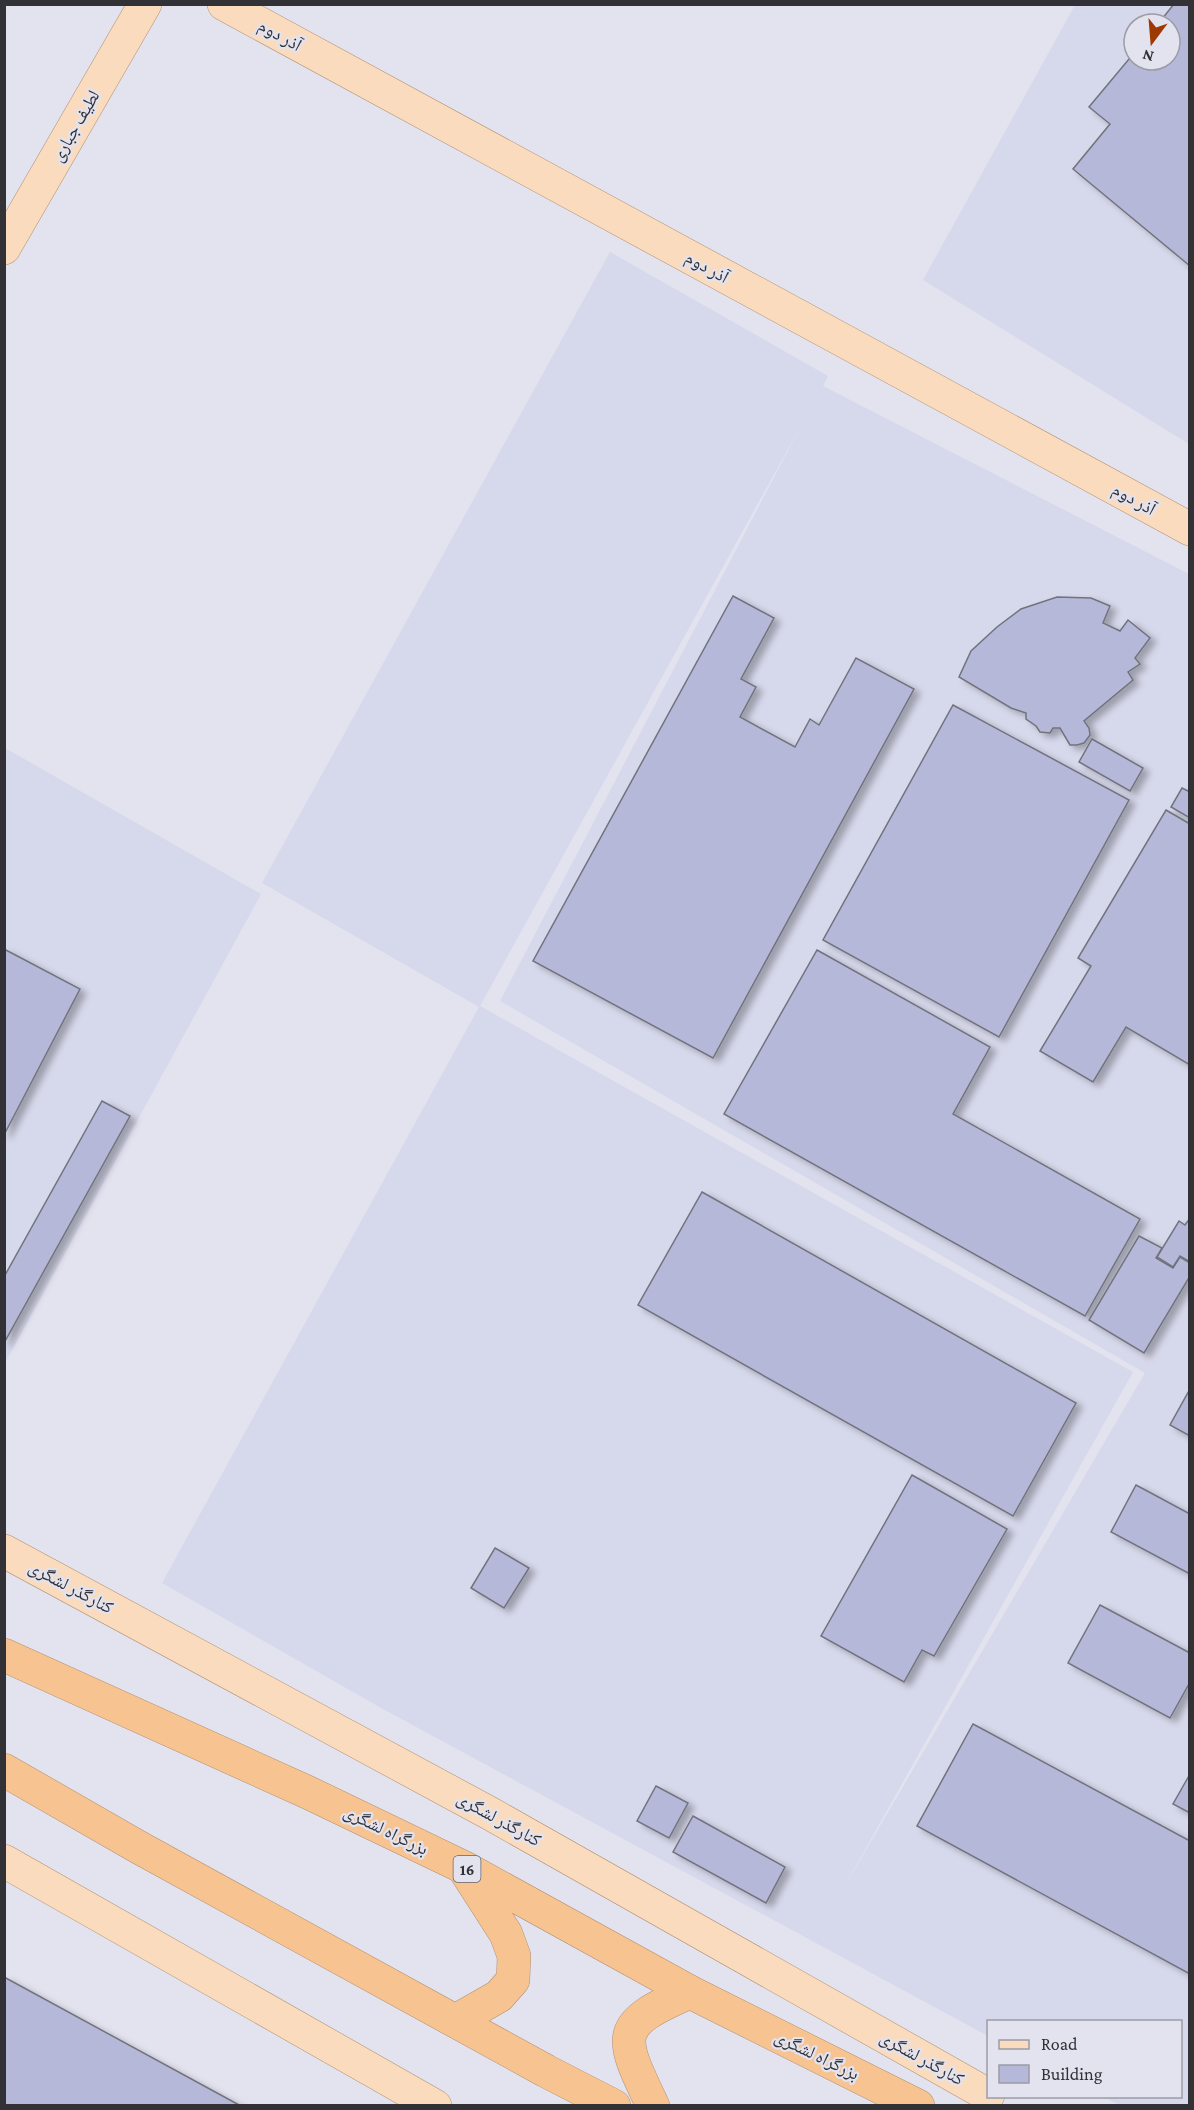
<svg xmlns="http://www.w3.org/2000/svg" width="1194" height="2110" viewBox="0 0 1194 2110" font-family="'Crimson Pro','Noto Naskh Arabic',serif">
  <style>
    .built { fill: #d6d8eb; fill-rule: evenodd }
    .building { fill: #b6b8da; stroke: #72737d; stroke-width: 1.5; filter: url(#shadow) }
    .lines { fill: none; stroke-linecap: round; stroke-linejoin: round }
    .major-casing { stroke: #b29071; stroke-width: 34 }
    .highway-casing { stroke: #b29071; stroke-width: 34 }
    .major { stroke: #fadbbd; stroke-width: 33 }
    .highway { stroke: #f7c391; stroke-width: 33 }
    .labels { text-anchor: middle; stroke-width: 4.5; stroke-linejoin: round; paint-order: stroke }
    .shield { fill: #e2e3ef; stroke: #66666e; stroke-width: 1.5 }
    .shield-label { font-size: 16px; font-weight: bold; fill: #313136 }
    .street-label { font-size: 18px; fill: #313136; stroke: #e2e3ef }
  </style>
  <defs>
    <filter id="shadow"><feDropShadow dx="6" dy="4" stdDeviation="3" flood-color="#0004"/></filter>
  </defs>
  <rect width="100%" height="100%" fill="#e2e3ef"/>
  <g class="built">
    <path d="M1075 5H1189V444L923 280ZM1134 24H1170V60H1134Z"/>
    <path d="M610 252 828 376 823 386 1189 574V2105H1120L1103 2097 1180 2096V2022H988V2036L383 1709 162 1583 479 1007 262 883ZM803 422 500 1001 1145 1373 839 1896 1133 1372 480 1006Z"/>
    <path d="M5 748 261 894 5 1363Z"/>
  </g>
  <g class="building">
    <path d="M1174 4H1190V266L1073 169 1110 124 1089 107 1134 53V60H1170V24H1158Z"/>
    <path d="M733 596 774 618 741 679 756 687 740 717 795 747 810 719 819 725 856 658 914 689 713 1058 533 961Z"/>
    <path d="M1057 597 1091 598 1110 606 1103 623 1120 631 1128 620 1150 638 1135 658 1140 664 1128 672 1133 680 1084 721 1089 728 1090 735 1084 743 1077 745H1070L1060 728H1053L1050 733 1040 732 1036 726 1026 719V713L1011 708 959 677 971 651 997 627 1021 609Z"/>
    <path d="M953 705 1129 800 999 1037 823 940Z"/>
    <path d="M1092 739 1143 768 1130 791 1079 762Z"/>
    <path d="M1182 788 1190 792V818L1171 807Z"/>
    <path d="M1166 810 1190 824V1065L1126 1027 1093 1082 1040 1051 1091 966 1078 958Z"/>
    <path d="M4 949 80 989 4 1135Z"/>
    <path d="M817 950 990 1047 953 1114 1140 1219 1085 1316 724 1114Z"/>
    <path d="M102 1101 130 1116 4 1343V1277Z"/>
    <path d="M702 1192 1076 1403 1013 1516 638 1305Z"/>
    <path d="M1190 1218V1262L1180 1256 1173 1267 1157 1257 1179 1221 1185 1225Z"/>
    <path d="M1139 1236 1162 1248 1156 1258 1173 1268 1180 1257 1190 1263V1276L1144 1353 1089 1320Z"/>
    <path d="M1190 1389V1436L1170 1425Z"/>
    <path d="M912 1475 1007 1529 934 1656 922 1650 904 1682 821 1636Z"/>
    <path d="M1136 1485 1190 1514V1574L1111 1532Z"/>
    <path d="M495 1548 529 1568 504 1608 471 1588Z"/>
    <path d="M1100 1605 1190 1653V1682L1170 1718 1068 1663Z"/>
    <path d="M973 1724 1190 1841V1974L917 1826Z"/>
    <path d="M1190 1774V1813L1173 1804Z"/>
    <path d="M656 1786 688 1803 669 1838 637 1821Z"/>
    <path d="M693 1816 785 1867 766 1903 673 1852Z"/>
    <path d="M4 1977 241 2106H4Z"/>
  </g>
  <g class="lines">
    <g class="major-casing">
      <g id="major">
        <path d="M224 4 1190 529"/>
        <path d="M4 248 145 4"/>
        <path d="M4 1551 491 1814 988 2095"/>
        <path d="M4 1861 435 2106"/>
      </g>
    </g>
    <g class="highway-casing">
      <g id="highway">
        <path d="M4 1655 307 1792 463 1867 690 1992 918 2106"/>
        <path d="M4 1770 140 1848 546 2071 614 2106"/>
        <path d="M457 2020 499 1996 513 1980 514 1956 506 1934 465 1870"/>
        <path d="M653 2106C619 2035 613 2025 690 1992"/>
      </g>
    </g>
    <use href="#major" class="major"/>
    <use href="#highway" class="highway"/>
  </g>
  <g class="labels">
    <rect class="shield" x="453.5" y="1856" width="27" height="26" rx="4.5"/>
    <g class="shield-label">
      <text x="467" y="1875">16</text>
    </g>
    <g class="street-label">
      <text transform="translate(280 35) rotate(29)" y="6">آذر دوم</text>
      <text transform="translate(75 126) rotate(-60)" y="6">لطیف جباری</text>
      <text transform="translate(707 267) rotate(29)" y="6">آذر دوم</text>
      <text transform="translate(1134 499) rotate(29)" y="6">آذر دوم</text>
      <text transform="translate(71 1587) rotate(28)" y="6">کنارگذر لشگری</text>
      <text transform="translate(499 1819) rotate(29)" y="6">کنارگذر لشگری</text>
      <text transform="translate(386 1830) rotate(26)" y="6">بزرگراه لشگری</text>
      <text transform="translate(817 2055) rotate(26)" y="6">بزرگراه لشگری</text>
      <text transform="translate(922 2058) rotate(29)" y="6">کنارگذر لشگری</text>
    </g>
  </g>
  <rect width="1194" height="2110" fill="none" stroke="#313136" stroke-width="12"/>
  <rect x="987" y="2020" width="195" height="78" fill="#e2e3ef" stroke="#9b9ca5" stroke-width="1.5"/>
  <rect x="999" y="2040" width="30" height="9" fill="#fadbbd" stroke="#9b9ca5" stroke-width="1.5"/>
  <text x="1041" y="2050" font-size="18" fill="#313136">Road</text>
  <rect x="999" y="2065" width="30" height="18" fill="#b6b8da" stroke="#9b9ca5" stroke-width="1.5"/>
  <text x="1041" y="2080" font-size="18" fill="#313136">Building</text>
  <g transform="translate(1152 42) rotate(196)"><circle r="28" fill="#e2e3ef" stroke="#9b9ca5" stroke-width="1.5"/>
  <path d="M0-4.5L10 22L0 15L-10 22Z" fill="#9d3903"/>
  <text y="-9" font-size="16" font-weight="bold" text-anchor="middle" fill="#313136">N</text>
  </g>
</svg>
